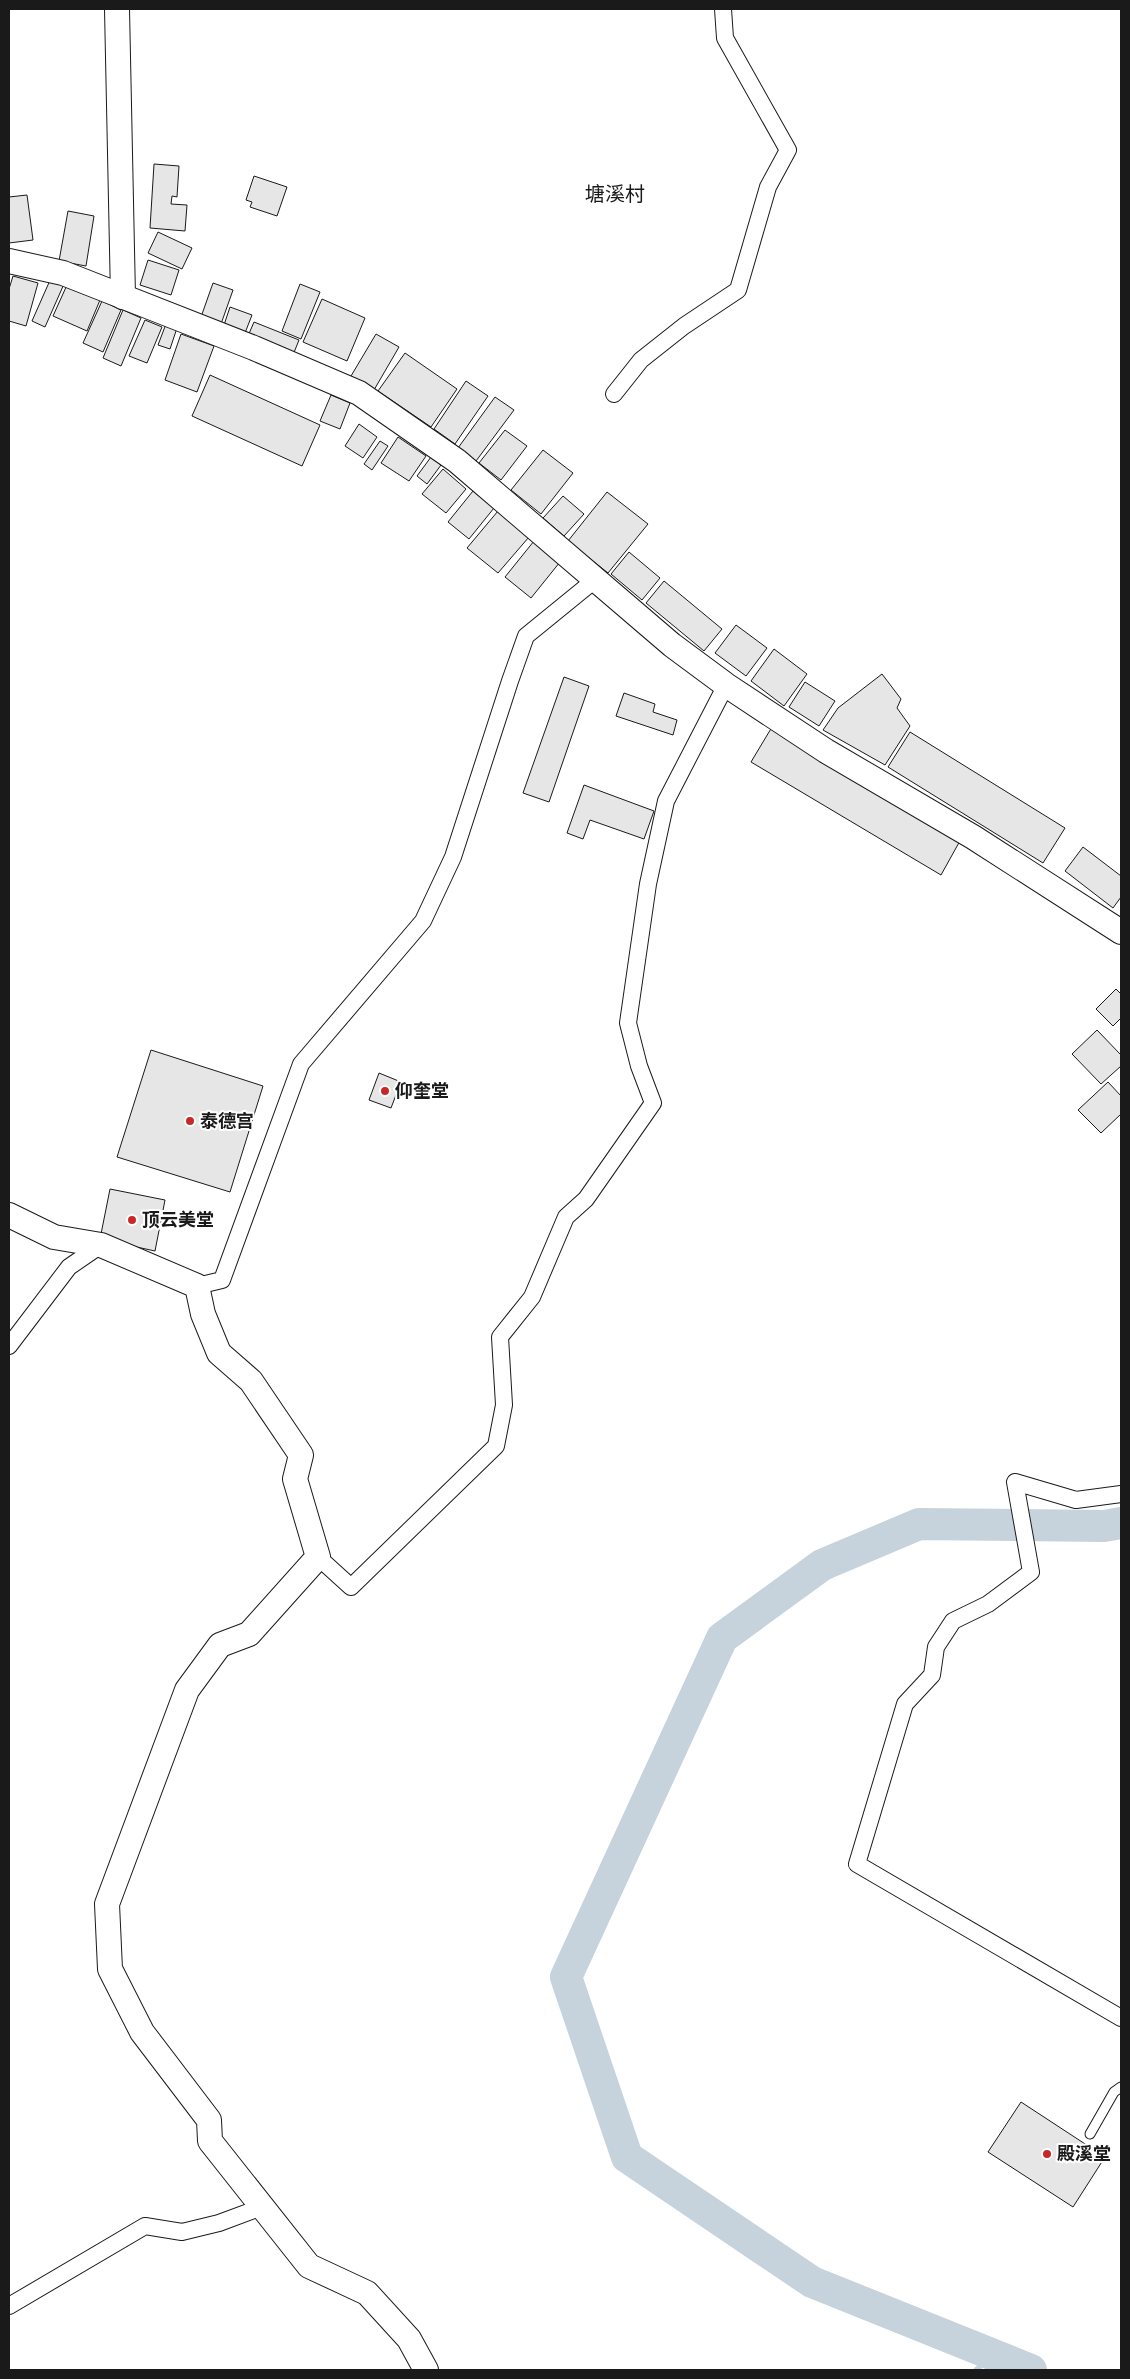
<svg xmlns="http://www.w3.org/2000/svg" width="1130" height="2379" viewBox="0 0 1130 2379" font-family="Raleway,'Noto Sans SC',sans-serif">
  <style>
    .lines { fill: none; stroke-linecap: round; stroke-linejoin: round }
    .stream { stroke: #c6d2dc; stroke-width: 5.5 }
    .river { stroke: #c6d2dc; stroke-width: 32 }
    .building { fill: #e6e6e6; stroke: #1a1a1a }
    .lane-casing { stroke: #1a1a1a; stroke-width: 11 }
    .street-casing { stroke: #1a1a1a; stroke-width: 18 }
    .secondary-casing { stroke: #1a1a1a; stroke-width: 26 }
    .lane { stroke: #fff; stroke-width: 9 }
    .street { stroke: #fff; stroke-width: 16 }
    .secondary { stroke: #fff; stroke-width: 24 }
    .poi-dot { fill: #c62828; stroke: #fff; stroke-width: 2 }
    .labels { text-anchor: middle; stroke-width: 4; stroke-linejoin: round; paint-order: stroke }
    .poi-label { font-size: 18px; font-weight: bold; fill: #1a1a1a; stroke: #fff; text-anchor: start }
    .quarter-label { font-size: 20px; fill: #1a1a1a; stroke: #fff }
  </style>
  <rect width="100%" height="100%" fill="#fff"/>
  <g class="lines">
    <path class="stream" d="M976 2370 993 2355"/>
    <path class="river" d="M1031 2370 812 2282 627 2157 566 1977 722 1638 822 1565 919 1524 1104 1526 1121 1523"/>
  </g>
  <g class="building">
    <path d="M154 164 179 166 177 197 172 196 171 204 187 205 185 231 150 228Z"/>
    <path d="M254 176 287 187 277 216 250 207 252 202 246 200Z"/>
    <path d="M27 195 33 240 9 243V197Z"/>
    <path d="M68 211 94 216 86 266 59 261Z"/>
    <path d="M158 232 192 248 182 269 148 253Z"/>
    <path d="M148 260 179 270 171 295 140 285Z"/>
    <path d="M13 276 38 283 26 326 9 321V289Z"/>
    <path d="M51 278 64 284 45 327 32 321Z"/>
    <path d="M213 283 233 290 221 324 201 317Z"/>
    <path d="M300 284 320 292 301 339 282 331Z"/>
    <path d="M67 285 100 300 87 331 53 316Z"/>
    <path d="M322 299 365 318 347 361 303 342Z"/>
    <path d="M102 301 121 310 103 352 83 343Z"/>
    <path d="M230 307 252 315 245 333 224 325Z"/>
    <path d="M123 310 141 318 121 366 103 358Z"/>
    <path d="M145 320 162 327 147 363 129 356Z"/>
    <path d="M254 322 299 340 293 355 248 336Z"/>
    <path d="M166 324 177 328 170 349 158 345Z"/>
    <path d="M181 334 214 346 197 392 165 380Z"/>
    <path d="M376 334 399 347 374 390 351 376Z"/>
    <path d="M405 353 457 389 431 427 378 391Z"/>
    <path d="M210 375 320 425 302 466 192 416Z"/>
    <path d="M466 381 488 396 455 444 434 429Z"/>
    <path d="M331 395 350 403 340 429 320 421Z"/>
    <path d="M495 397 514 410 476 461 458 448Z"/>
    <path d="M359 424 377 437 363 458 345 446Z"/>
    <path d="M505 430 527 446 501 480 479 463Z"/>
    <path d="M398 437 426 456 409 481 381 463Z"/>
    <path d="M380 441 388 446 372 470 364 464Z"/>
    <path d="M543 450 573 473 541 514 511 490Z"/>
    <path d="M431 457 441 465 427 484 417 476Z"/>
    <path d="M443 469 466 489 446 513 422 494Z"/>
    <path d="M473 491 494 508 469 539 448 522Z"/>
    <path d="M607 492 648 524 608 573 568 541Z"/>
    <path d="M563 496 584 514 564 536 543 518Z"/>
    <path d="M498 511 529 537 498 573 467 548Z"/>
    <path d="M534 541 560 562 531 598 505 577Z"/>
    <path d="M629 552 660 578 642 600 611 574Z"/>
    <path d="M664 581 722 629 704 651 646 603Z"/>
    <path d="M736 625 767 648 746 676 715 653Z"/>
    <path d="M774 649 807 674 784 706 751 681Z"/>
    <path d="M882 674 901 699 897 708 910 726 885 765 823 730 838 708Z"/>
    <path d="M564 677 589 686 549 802 523 793Z"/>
    <path d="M805 682 835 701 819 726 789 707Z"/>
    <path d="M624 693 655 704 653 712 677 720 673 735 616 716Z"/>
    <path d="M772 727 961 839 941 875 751 762Z"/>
    <path d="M910 732 1065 828 1043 863 888 767Z"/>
    <path d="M584 785 654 811 644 839 590 820 583 839 567 833Z"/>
    <path d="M1083 847 1121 876V897L1113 908 1065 871Z"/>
    <path d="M1116 989 1121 994V1018L1113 1026 1096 1009Z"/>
    <path d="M1097 1030 1121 1055V1066L1101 1084 1072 1054Z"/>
    <path d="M151 1050 263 1086 230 1192 117 1157Z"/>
    <path d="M379 1073 401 1082 391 1108 369 1100Z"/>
    <path d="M1108 1082 1121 1096V1114L1101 1133 1078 1110Z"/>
    <path d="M110 1189 165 1200 155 1251 100 1239Z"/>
    <path d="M1021 2102 1105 2157 1073 2207 988 2152Z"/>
  </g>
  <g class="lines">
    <g class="lane-casing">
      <path id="lane" d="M1090 2134 1114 2092 1121 2087"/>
    </g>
    <g class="street-casing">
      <g id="street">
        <path d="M614 394 641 360 684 326 738 290 768 187 788 150 725 38 723 9"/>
        <path d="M197 1286 222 1280 301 1064 423 921 453 857 510 681 526 636 596 579"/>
        <path d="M9 1346 69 1267 101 1245"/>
        <path d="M1121 1494 1076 1500 1015 1482 1031 1572 988 1604 953 1621 936 1647 932 1675 905 1704 857 1864 1121 2018"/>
        <path d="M318 1557 351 1587 496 1446 504 1405 500 1337 532 1297 566 1217 586 1199 653 1103 639 1066 628 1023 648 884 666 801 726 685"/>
        <path d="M9 2306 145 2226 182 2232 219 2223 262 2207"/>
      </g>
    </g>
    <g class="secondary-casing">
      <g id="secondary">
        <path d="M117 9 123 297"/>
        <path d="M9 261 63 273 254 348 359 393 457 461 672 645 726 685 826 751 973 837 1121 932"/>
        <path d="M9 1215 54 1237 101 1245 197 1286 203 1314 219 1353 251 1381 301 1455 295 1479 318 1557 249 1634 220 1645 187 1690 107 1904 110 1969 142 2032 209 2120 210 2141 309 2266 367 2293 409 2339 426 2370"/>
      </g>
    </g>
    <use href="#lane" class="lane"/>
    <use href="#street" class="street"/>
    <use href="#secondary" class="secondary"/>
  </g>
  <g class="poi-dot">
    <circle cx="385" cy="1091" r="5"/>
    <circle cx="190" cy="1121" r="5"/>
    <circle cx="132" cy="1220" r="5"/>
    <circle cx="1047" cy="2154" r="5"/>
  </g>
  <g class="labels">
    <g class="poi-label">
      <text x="395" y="1097">仰奎堂</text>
      <text x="200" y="1127">泰德宫</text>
      <text x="142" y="1226">顶云美堂</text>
      <text x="1057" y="2160">殿溪堂</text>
    </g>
    <g class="quarter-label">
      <text x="615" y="201">塘溪村</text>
    </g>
  </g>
  <rect width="1130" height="2379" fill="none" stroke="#1a1a1a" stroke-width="20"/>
</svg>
